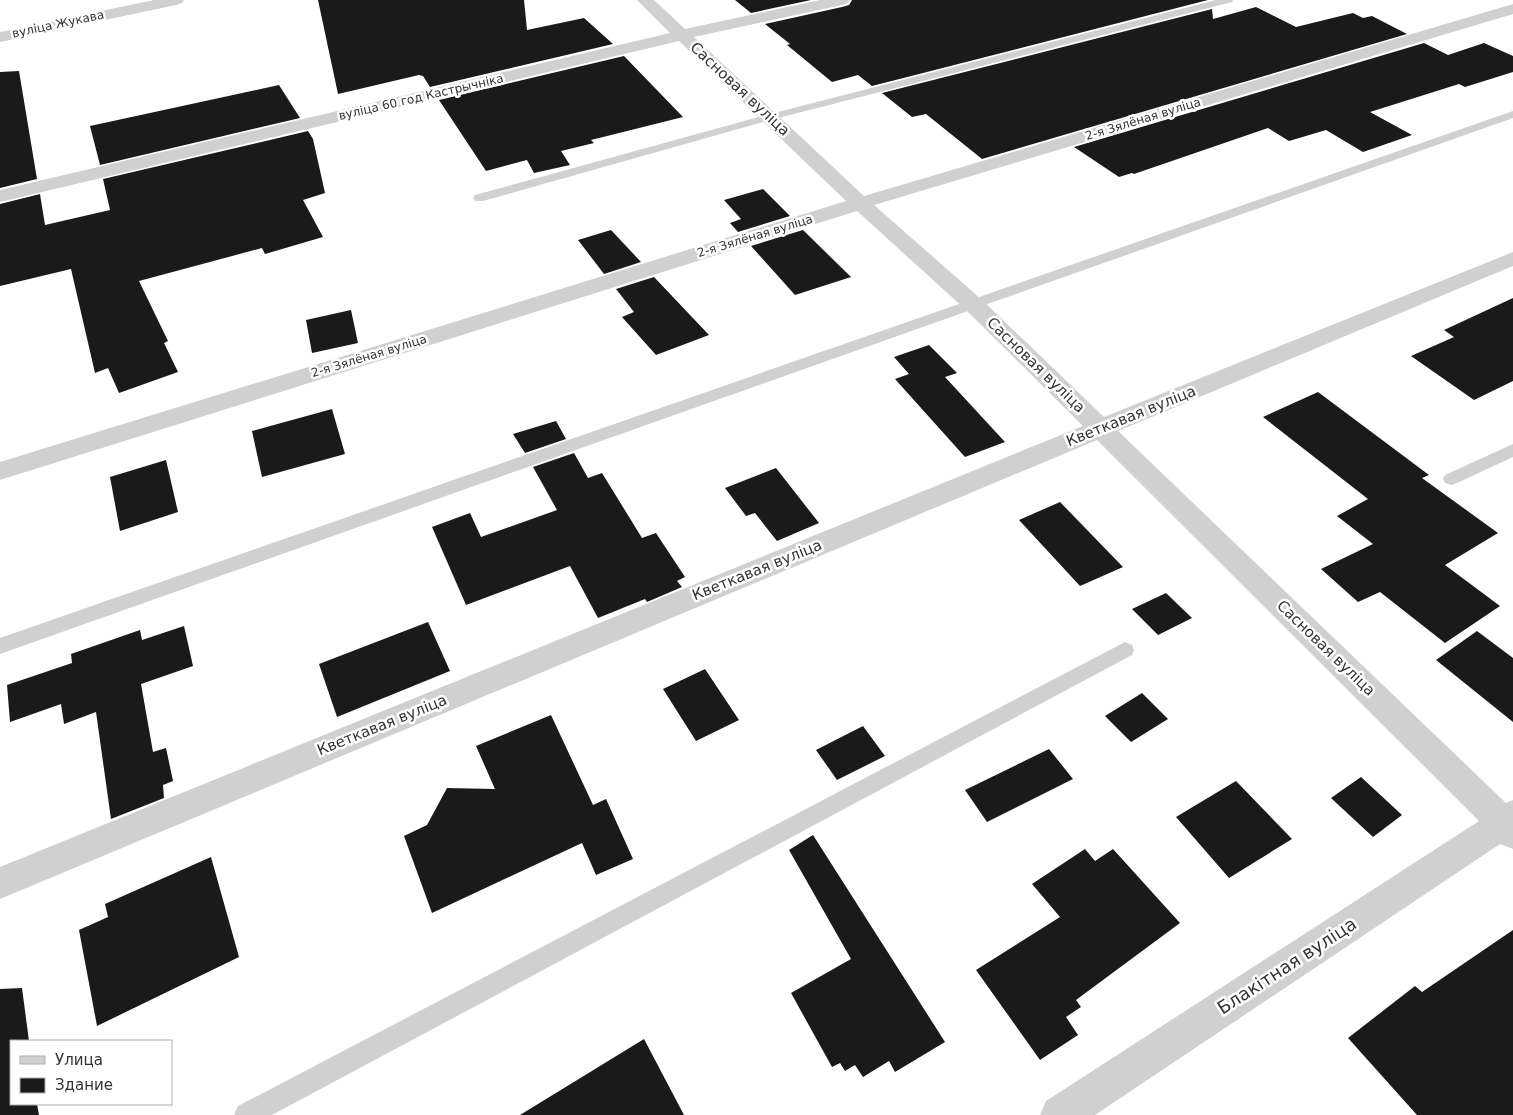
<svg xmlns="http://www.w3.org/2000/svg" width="1513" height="1115" viewBox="0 0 1513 1115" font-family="'DejaVu Sans',sans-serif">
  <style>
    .building { fill: #1a1a1a }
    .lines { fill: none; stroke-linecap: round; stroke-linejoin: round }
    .service { fill: #d0d0d0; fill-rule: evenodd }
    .minor { fill: #d0d0d0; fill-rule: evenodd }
    .labels { text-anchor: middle; stroke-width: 5; stroke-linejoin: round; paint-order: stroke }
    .far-street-label { font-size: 12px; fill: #333; stroke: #fff }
    .street-label { font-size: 15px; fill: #333; stroke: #fff }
    .near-street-label { font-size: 18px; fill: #333; stroke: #fff }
  </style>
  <rect width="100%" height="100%" fill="#fff"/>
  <g class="building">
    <path d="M318 0H524L527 30 584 18 613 44 430 87 423 76 419 75 338 94Z"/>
    <path d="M735 0H811L751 13Z"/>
    <path d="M852 0H1208L872 86 858 75 832 82 787 45 790 44 765 24 842 7 849 5Z"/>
    <path d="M1256 7 1296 27 1353 13 1363 18 1372 16 1407 34 982 159 926 114 912 117 882 93 1212 9 1213 19Z"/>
    <path d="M1424 43 1448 55 1484 43 1513 56V72L1465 87 1459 84 1370 112 1412 135 1363 152 1326 130 1289 141 1268 128 1134 174 1132 173 1119 177 1074 147Z"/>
    <path d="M624 56 683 117 591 140 594 143 561 151 570 165 534 173 527 160 486 171 439 100Z"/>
    <path d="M19 71 37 179 0 188V72Z"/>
    <path d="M279 85 300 118 100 165 90 126Z"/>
    <path d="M308 131 313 139 325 193 303 200 323 237 265 254 262 248 139 281 168 341 164 343 178 372 119 393 108 368 95 373 71 269 0 286V204L40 194 45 225 110 210 103 179Z"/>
    <path d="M763 189 790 216 738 232 730 223 741 219 724 200Z"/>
    <path d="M611 230 641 262 604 274 578 240Z"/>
    <path d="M803 230 851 277 795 295 751 246Z"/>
    <path d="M654 277 709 335 656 355 622 317 634 312 616 289Z"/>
    <path d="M1513 298V381L1474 400 1411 356 1454 337 1444 330Z"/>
    <path d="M351 310 358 343 312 353 306 320Z"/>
    <path d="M929 345 957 373 945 377 1005 442 965 457 895 379 909 374 894 357Z"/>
    <path d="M1318 392 1429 475 1422 478 1498 533 1445 565 1500 606 1445 643 1380 592 1358 602 1321 569 1373 544 1337 516 1368 499 1263 417Z"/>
    <path d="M332 409 345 454 262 477 252 431Z"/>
    <path d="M556 421 566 439 525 453 513 434Z"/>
    <path d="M574 453 588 478 602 473 642 538 656 533 685 577 677 581 682 587 647 602 645 599 598 618 570 566 466 605 432 527 470 513 481 537 557 510 533 467Z"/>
    <path d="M166 460 178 512 120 531 110 477Z"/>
    <path d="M776 468 819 523 777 541 755 513 746 516 725 488Z"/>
    <path d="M1060 502 1123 567 1080 586 1019 520Z"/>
    <path d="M1166 593 1192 618 1158 635 1132 609Z"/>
    <path d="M428 622 450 671 337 717 319 664Z"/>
    <path d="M184 626 193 666 141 684 153 752 166 748 173 781 163 785 164 798 111 819 96 712 64 724 61 704 10 722 7 685 72 663 71 654 140 630 142 640Z"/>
    <path d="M1477 631 1513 658V722L1436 660Z"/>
    <path d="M705 669 739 720 696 741 663 689Z"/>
    <path d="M1142 693 1168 719 1131 742 1105 716Z"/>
    <path d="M551 715 593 805 606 799 633 859 596 875 582 843 432 913 404 836 427 825 447 788 495 789 476 746Z"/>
    <path d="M863 726 885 756 837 780 816 750Z"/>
    <path d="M1049 749 1073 779 987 822 965 790Z"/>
    <path d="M1361 777 1402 815 1373 837 1331 798Z"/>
    <path d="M1236 781 1292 839 1229 878 1176 817Z"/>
    <path d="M813 835 945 1042 895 1072 889 1061 863 1077 855 1065 845 1071 840 1063 832 1067 791 993 851 959 789 850Z"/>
    <path d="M1085 849 1095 861 1113 849 1180 923 1076 1000 1081 1007 1066 1017 1078 1035 1040 1060 976 970 1060 917 1032 884Z"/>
    <path d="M211 857 239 957 97 1026 79 930 108 917 105 904Z"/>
    <path d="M1513 930V1115H1417L1348 1038 1415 986 1422 992Z"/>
    <path d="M22 988 29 1041H11V1104H37L39 1115H0V989Z"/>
    <path d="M644 1039 684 1115H520Z"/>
  </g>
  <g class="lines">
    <g class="service">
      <path d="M1216 0H1233L1232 2 774 119 483 201H475L473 198 475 195 766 115Z"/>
      <path d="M1513 111V118L0 654V638Z"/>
      <path d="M1513 444V457L1457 483 1451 485 1445 483 1443 479 1445 475Z"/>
      <path d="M1125 642 1132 645 1134 650 1132 655 272 1115H234L238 1106Z"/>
    </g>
    <g class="minor">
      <path d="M154 0H184L182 3 176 5 0 42V32Z"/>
      <path d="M637 0H654L685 29 820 0H850L848 3 842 5 694 37 864 196 1513 4V14L874 205 981 299 1104 417 1513 252V266L1118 431 1506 803 1513 800V849L1500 844 1095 1115H1040L1046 1101 1479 821 1097 440 0 899V867L1083 426 965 309 857 211 0 480V462L846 201 679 41 0 202V190L670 33Z"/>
    </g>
  </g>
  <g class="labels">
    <g class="far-street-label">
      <text transform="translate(58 24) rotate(-12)" y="4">вуліца Жукава</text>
      <text transform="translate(421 97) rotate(-13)" y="4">вуліца 60 год Кастрычніка</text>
      <text transform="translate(1143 119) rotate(-17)" y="4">2-я Зялёная вуліца</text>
      <text transform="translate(755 236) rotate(-17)" y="4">2-я Зялёная вуліца</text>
      <text transform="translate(369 356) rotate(-17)" y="4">2-я Зялёная вуліца</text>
    </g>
    <g class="street-label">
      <text transform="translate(740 89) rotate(43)" y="5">Сасновая вуліца</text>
      <text transform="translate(1036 365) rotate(44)" y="5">Сасновая вуліца</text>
      <text transform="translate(1131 416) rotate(-22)" y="5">Кветкавая вуліца</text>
      <text transform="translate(757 570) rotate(-22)" y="5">Кветкавая вуліца</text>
      <text transform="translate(1326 648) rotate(44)" y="5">Сасновая вуліца</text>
      <text transform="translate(382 725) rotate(-22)" y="5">Кветкавая вуліца</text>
    </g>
    <g class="near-street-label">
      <text transform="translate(1287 966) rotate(-33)" y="6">Блакітная вуліца</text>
    </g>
  </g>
  <rect x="10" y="1040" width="162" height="65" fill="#ffffff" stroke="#adadad"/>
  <rect x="20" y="1056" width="25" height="8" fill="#d0d0d0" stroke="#adadad"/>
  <text x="55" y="1065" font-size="15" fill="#333333">Улица</text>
  <rect x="20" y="1078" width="25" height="15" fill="#1a1a1a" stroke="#adadad"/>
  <text x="55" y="1090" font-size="15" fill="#333333">Здание</text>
</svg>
